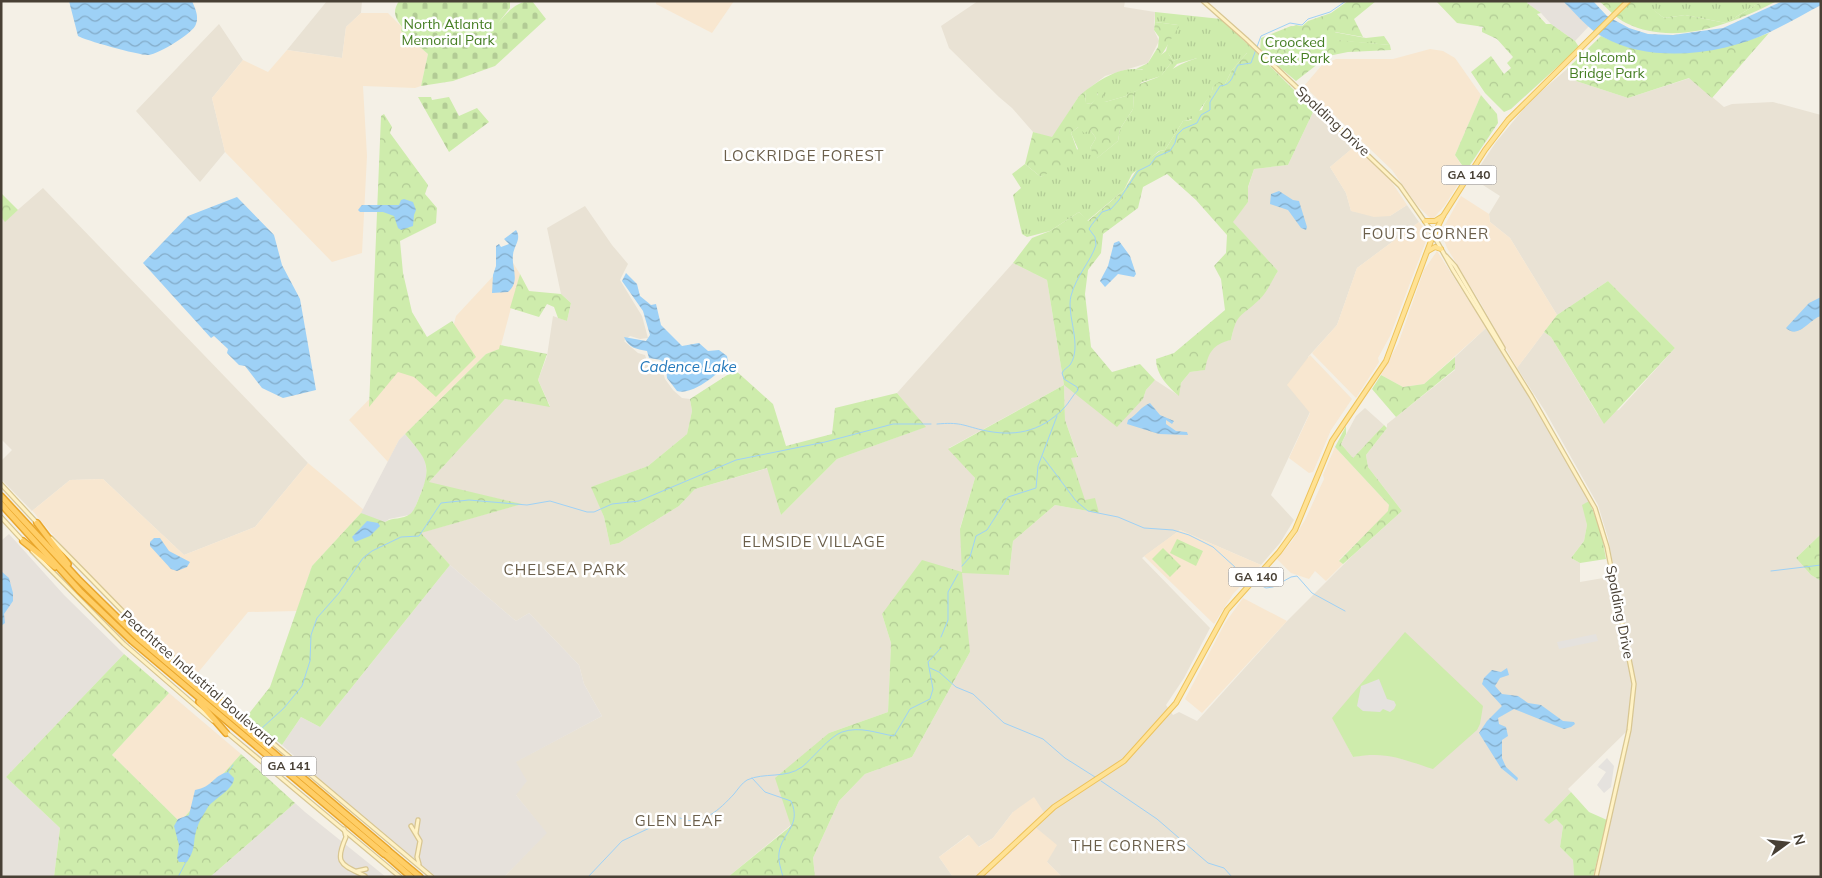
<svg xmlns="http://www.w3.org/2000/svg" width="1822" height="878" viewBox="0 0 1822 878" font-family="Mulish,sans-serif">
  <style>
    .residential { fill: #e9e2d4; fill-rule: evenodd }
    .commercial { fill: #f8e7d0 }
    .industrial { fill: #e6e1db }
    .grass { fill: url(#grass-tufts) }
    .forest { fill: url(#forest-crowns) }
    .cemetery { fill: url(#cemetery-stones) }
    .pitch { fill: #ceecac }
    .parking { fill: #e5e2de }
    .water { fill: url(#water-waves) }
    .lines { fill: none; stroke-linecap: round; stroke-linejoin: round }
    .stream { stroke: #9ed1f6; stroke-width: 1 }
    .secondary-casing { stroke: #d8c692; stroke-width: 5.5 }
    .primary-casing { stroke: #edc35c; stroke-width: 6 }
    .motorway-casing { stroke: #e9a62b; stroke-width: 8 }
    .secondary { stroke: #fff2c5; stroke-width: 3 }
    .primary { stroke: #ffe294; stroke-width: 4 }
    .motorway { stroke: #ffce66; stroke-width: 5 }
    .labels { text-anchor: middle; stroke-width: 5; stroke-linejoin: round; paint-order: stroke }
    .shield { fill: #fff; stroke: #7f7972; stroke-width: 1 }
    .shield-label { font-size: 12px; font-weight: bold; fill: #484035 }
    .park-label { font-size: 14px; fill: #457e23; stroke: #fff }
    .street-label { font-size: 14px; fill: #484035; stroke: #fff }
    .neighbourhood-label { font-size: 15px; letter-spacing: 1px; fill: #6b5f4b; stroke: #fff }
    .water-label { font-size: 15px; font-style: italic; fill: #257abc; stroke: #fff }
  </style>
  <defs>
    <pattern id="grass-tufts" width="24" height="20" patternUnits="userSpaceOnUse" patternTransform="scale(1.25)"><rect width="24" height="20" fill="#ceecac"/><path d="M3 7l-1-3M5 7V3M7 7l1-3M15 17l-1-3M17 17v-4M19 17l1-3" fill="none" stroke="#b2cb95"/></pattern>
    <pattern id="forest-crowns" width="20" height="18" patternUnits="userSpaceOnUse" patternTransform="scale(1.25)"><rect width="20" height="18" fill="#ceecac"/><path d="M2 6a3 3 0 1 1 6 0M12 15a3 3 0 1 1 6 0" fill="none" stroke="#b2cb95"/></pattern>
    <pattern id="cemetery-stones" width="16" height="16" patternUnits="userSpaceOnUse" patternTransform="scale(1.25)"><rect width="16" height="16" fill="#ceecac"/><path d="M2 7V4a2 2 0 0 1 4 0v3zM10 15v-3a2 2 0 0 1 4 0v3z" fill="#b2cb95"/></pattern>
    <pattern id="water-waves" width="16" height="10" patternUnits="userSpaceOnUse" patternTransform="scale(1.25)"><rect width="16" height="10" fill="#9ed1f6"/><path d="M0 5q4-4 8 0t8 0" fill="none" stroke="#83abc8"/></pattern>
  </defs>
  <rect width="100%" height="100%" fill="#f4f0e6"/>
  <g class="residential">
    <path d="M327 1H362L361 13 346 27 342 58 287 50Z"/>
    <path d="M978 1H1125L1124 7 1155 12 1154 30 1159 41 1148 63 1105 76 1079 96 1052 138 1033 132 1012 108 999 97 949 48 941 26Z"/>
    <path d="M219 24 243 60 212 98 225 152 200 182 136 111Z"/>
    <path d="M1567 69 1576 81 1628 98 1690 78 1724 107 1732 104 1773 102 1821 115V534L1796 558 1811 575 1821 581V877H1593L1607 820 1608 821 1628 730 1568 789 1571 792 1548 816 1556 819 1563 826 1560 847 1573 860 1574 877H1062L1047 862 1013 812 993 838 978 847 968 835 939 857 953 877H815L813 858 839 801 865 774 912 757 970 652 882 614 891 643 888 712 829 733 791 825 728 877H504L546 833 516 795 515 762 602 716 584 684 579 665 529 613 516 621 450 565 420 533 521 504 428 483 505 399 550 406 538 380 547 356 553 316 567 321 571 303 561 294 547 228 585 206 612 245 628 264 620 280 642 316 648 338 640 339 630 336 624 341 638 353 645 355 647 361 660 363 665 379 673 390 682 398 690 399 692 411 687 434 648 466 592 487 604 517 610 545 619 543 679 506 695 489 768 468 781 515 837 459 925 427 897 393 1013 263 1047 280 1064 385 1143 399 1146 390 1155 380 1178 395 1181 383 1190 372 1204 370 1207 357 1211 349 1221 342 1231 340 1235 321 1239 314 1260 299 1278 271 1232 222 1248 202V188L1254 169 1288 165 1314 110 1354 147 1330 167 1346 193 1351 211 1390 216 1407 205 1419 222 1357 268 1337 325 1308 357 1310 412 1271 495 1294 520 1280 543 1261 565 1180 530 1142 558 1210 628 1184 678 1166 705 1173 715 1179 712 1197 721 1287 621 1351 557 1402 511 1368 467 1366 455 1387 428V424L1455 370V357L1486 328 1531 400 1589 501 1583 505 1587 525 1584 541 1571 558 1580 563V582L1609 577 1619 627 1625 625 1608 538 1598 505 1545 411 1517 368 1544 332 1551 337 1598 415 1619 410 1675 348 1608 281 1557 315 1510 238 1490 222 1489 214 1500 196 1472 178 1496 142 1531 100ZM1064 385 1065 420 1078 456 1071 458 1073 469 1088 511 1055 505 1013 541 1009 575 960 528 975 478 949 448ZM1333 718 1404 760 1395 756 1375 753 1353 757Z"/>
    <path d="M43 188 308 463 255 527 184 555 103 479 70 480 32 511 1 479V461L12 450 1 439V217L5 221Z"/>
    <path d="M1365 408 1384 425 1353 458 1341 444 1356 416Z"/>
  </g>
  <g class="commercial">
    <path d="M656 1H734L712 33 656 4Z"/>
    <path d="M361 13H388L402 27 401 31 428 54 421 86 415 88 363 86 367 156 362 253 332 262 225 152 212 98 243 60 268 72 287 50 342 58 346 27Z"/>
    <path d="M1430 49 1443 51 1455 58 1481 95 1455 155 1463 168 1462 171 1464 175 1445 205 1432 220 1417 205 1392 170 1304 86 1322 65 1336 59H1393Z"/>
    <path d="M1355 146 1389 178 1407 205 1390 216 1374 217 1351 211 1346 193 1330 167Z"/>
    <path d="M1461 196 1489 214 1490 222 1510 238 1557 315 1517 368 1480 302 1447 248 1441 232Z"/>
    <path d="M1419 222 1427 232 1426 241 1390 336 1378 358 1379 362 1356 398 1312 353 1337 325 1357 268Z"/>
    <path d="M1437 251 1486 328 1424 384 1403 387 1381 375 1398 344 1424 270Z"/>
    <path d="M510 258 520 274 500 349 486 354 399 440 388 462 349 420 418 349 449 343 456 316Z"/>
    <path d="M1310 355 1352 399 1331 430 1313 472 1309 473 1289 458 1310 413 1287 385Z"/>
    <path d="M1335 447 1389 505V511L1339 560 1343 564 1326 581 1315 571 1309 579 1291 573 1277 559 1292 541 1305 520 1324 479 1323 475Z"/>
    <path d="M308 463 364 510 312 566 297 611 248 612 196 675 137 623 84 571 30 508 32 511 70 480 103 479 184 555 255 527Z"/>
    <path d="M1180 530 1261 565 1233 594 1214 624 1144 556Z"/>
    <path d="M1243 598 1287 621 1202 713 1185 699 1225 623Z"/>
    <path d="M169 693 241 754 180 822 112 755Z"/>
    <path d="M1034 797 1045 814 1034 826 1057 845 1047 862 1062 877H953L939 857 969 835 979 847 993 838 1013 812Z"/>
  </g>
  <g class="industrial">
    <path d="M1528 1H1563L1589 26 1575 41 1551 24 1541 13 1527 3Z"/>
    <path d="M405 434 425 458 427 478 414 510 409 515 389 519 385 522 372 519 361 513 399 440Z"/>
    <path d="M9 534 64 595 124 654 6 777 60 828 54 877H1V541Z"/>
    <path d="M450 565 516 621 529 613 579 665 584 684 602 716 516 762 527 781 516 795 547 833 504 877H436L347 804 282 745 301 717 320 727Z"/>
    <path d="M295 803 305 812 386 877H210Z"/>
  </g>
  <g class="grass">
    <path d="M1648 1H1762L1726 23 1685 15 1664 18 1645 4Z"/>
    <path d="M1155 12 1221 19 1257 53H1247L1232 70 1225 84 1213 86C1212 95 1209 97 1204 104 1197 113 1196 120 1183 121L1165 150 1159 151 1132 174 1124 190 1087 221 1079 212 1050 231 1027 237 1022 234 1013 195 1021 188 1012 174 1025 164 1041 177 1078 149 1071 133 1078 127 1090 130 1096 138 1090 148 1097 158 1118 141 1120 129 1133 109 1134 92C1156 80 1174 65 1197 58H1181L1173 61 1168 53 1171 63 1161 76 1142 82 1126 96 1105 102 1097 93V99L1091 104 1086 103 1085 91C1101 79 1122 65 1142 70L1166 51 1169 39 1178 25 1155 22Z"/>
    <path d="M1296 25 1366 38 1384 36 1390 45 1273 35Z"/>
  </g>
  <g class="forest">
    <path d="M1348 1H1376L1354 19 1363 37 1335 32 1337 40 1390 45 1391 50 1348 52 1328 56 1296 81 1260 51 1261 38 1291 26 1301 27 1308 21 1331 13Z"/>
    <path d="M1436 1H1528L1527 3 1541 13 1537 14 1546 24H1551L1575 41 1579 47 1511 109 1504 112 1485 93 1471 72 1491 56 1504 74 1511 68 1507 63 1513 57 1497 39 1482 32V28L1484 27 1457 23Z"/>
    <path d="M1599 1H1648L1646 4 1664 18 1685 15 1726 23 1762 1H1777C1732 24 1675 47 1626 23 1616 18 1608 9 1599 1Z"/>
    <path d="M1155 22 1178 25 1179 27C1168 40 1158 74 1136 69L1148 63 1158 47 1159 37 1154 30Z"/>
    <path d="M1769 33 1712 98 1689 78 1628 98 1576 81 1567 69 1601 36C1657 62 1713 54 1769 33Z"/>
    <path d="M1168 53 1173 61 1193 53 1197 58 1177 64 1164 79 1134 92 1133 109 1120 129 1118 141 1096 159 1090 148 1096 138 1090 130 1084 133 1078 127 1071 133 1079 155 1041 177 1025 164 1033 132 1052 137 1079 96 1085 91 1086 103 1091 104 1096 99 1099 89 1103 88 1105 102 1126 96 1137 85 1161 76 1171 63 1165 55Z"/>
    <path d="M1247 53H1257L1314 110 1288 165 1254 169 1248 187V202L1233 222 1278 271C1272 280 1267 293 1259 300 1240 318 1237 312 1231 340 1213 344 1208 353 1205 370L1190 372 1181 383 1179 396C1167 386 1156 374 1156 359L1174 353 1225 310 1221 279 1214 266 1226 253 1227 235 1196 200 1167 174 1143 187 1138 208 1103 234 1101 253 1088 270 1085 294 1091 347 1112 372 1140 364 1155 380 1146 390 1143 399 1117 427 1064 385 1065 420 1078 457 1071 458 1085 500 1095 498 1099 513 1055 505 1013 541 1009 575 962 573 970 652 912 757 865 774 839 801 813 858 815 877H728L791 826 775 778 829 733 888 712 891 643 882 614 922 560 962 572 960 529 975 478 948 449 1064 385 1047 280 1013 263 1032 238 1050 231 1079 212 1088 221 1124 190 1139 166 1160 151 1165 150 1183 121 1191 120 1196 111 1202 110C1204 101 1212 96 1213 86L1219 82 1225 84 1232 70Z"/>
    <path d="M1481 95 1497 114 1498 123 1466 171 1455 155Z"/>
    <path d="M384 114 392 127 390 133 428 185 425 194 437 208 436 223 400 241 403 273 412 312 427 337 452 321 476 357 436 397 414 377 398 372 369 407 381 116Z"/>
    <path d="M1 193 18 210 5 222 1 217Z"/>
    <path d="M520 274 529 291 561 294 571 303 567 321 558 318 554 307 547 304 539 317 510 308Z"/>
    <path d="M1608 281 1675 348 1604 424 1551 337 1544 332 1557 315Z"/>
    <path d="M500 345 547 354 538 380 550 407 505 399 429 482 522 504 421 533 450 565 320 727 301 717 282 745 247 716 270 687 312 566 361 513 385 522C392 517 403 520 410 514 416 509 418 499 421 493 433 463 424 457 405 434L486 354 499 349Z"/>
    <path d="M1455 357V369L1396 417 1372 389 1381 375 1403 387 1424 384Z"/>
    <path d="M735 370 773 404 786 446 832 434 835 408 897 393 926 427 837 459 781 515 767 468 695 489 679 506 619 543 610 545 604 517 591 487 648 466 687 434 692 411 690 399Z"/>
    <path d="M1384 425 1387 428 1366 455 1368 467 1402 511 1343 564 1339 561 1388 511 1389 505 1335 447 1346 426V434L1341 444 1353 458Z"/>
    <path d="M1589 501 1601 531 1606 559 1580 563 1571 558 1584 541 1587 525 1582 505Z"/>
    <path d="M1821 534V581L1811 575 1796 558Z"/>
    <path d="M1177 539 1203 551 1196 566 1170 553Z"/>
    <path d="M1163 548 1181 566 1170 577 1152 559Z"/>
    <path d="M124 654 169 693 112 755 180 822 241 754 295 803 210 877H54L60 828 6 777Z"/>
    <path d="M1571 792 1589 812 1607 820 1593 877H1574L1573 860 1560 847 1563 826 1556 819 1549 824 1544 820Z"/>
  </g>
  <g class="cemetery">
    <path d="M399 1H510V8L498 23C508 12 516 1 532 1L546 19 495 66 453 81 421 86 428 54 401 31 402 27C395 17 392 12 399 1Z"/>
    <path d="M418 97H431L432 100 449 97 459 116 477 108 489 122 449 152Z"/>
  </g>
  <path class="pitch" d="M1405 632 1483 706 1480 724 1477 730 1433 769C1401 759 1387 751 1353 757L1332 718Z"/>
  <g class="parking">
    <path d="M1596 634 1598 641 1559 649 1557 642Z"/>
    <path d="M1379 679 1387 699 1394 701 1396 705 1394 709 1390 712 1383 709 1380 712 1363 711 1357 706 1361 686Z"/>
    <path d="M1607 758 1614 766 1611 787 1604 793 1597 785 1606 772 1598 767Z"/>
  </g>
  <g class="water">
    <path d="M69 1H192C195 8 199 16 196 24 194 33 158 54 149 55 141 56 84 40 78 36Z"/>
    <path d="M1563 1H1593L1607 16 1629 28 1648 34 1673 35 1723 28 1783 1H1821V5C1804 14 1787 24 1770 32 1721 55 1652 64 1603 37 1588 29 1575 13 1563 1Z"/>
    <path d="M1279 191 1293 200 1299 201 1307 227 1306 230 1301 228 1288 210 1270 204 1271 194Z"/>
    <path d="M237 197 274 235 282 265 300 299 316 390 283 398 262 388 245 366 239 365 227 353 228 349 214 336 211 338 143 263 188 216Z"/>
    <path d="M404 199 413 202 416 210 414 215 413 226 401 230 398 228 394 216 383 212H360L358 210 362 205H399L401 200Z"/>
    <path d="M516 230C522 239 514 245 513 255 511 267 521 281 508 292L492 293 493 275 496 266V246L499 244 501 247 509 244 504 239Z"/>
    <path d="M1119 241 1130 256 1136 274 1134 277 1118 274 1105 287 1100 281 1108 266 1114 243Z"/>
    <path d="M626 273 637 284 640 296 651 305 656 304 661 325 682 346 699 343 708 351 719 350 727 356 728 362C720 373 692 396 677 391L667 378 666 367 661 360 649 358 647 351C636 349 629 348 624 337L646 341 650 335 643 311 622 281Z"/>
    <path d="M1821 297V316C1809 319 1799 340 1786 328L1809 303Z"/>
    <path d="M1150 403 1160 415 1174 421 1172 424 1166 420V424L1176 431 1187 432 1188 435 1159 434 1127 424 1128 420C1137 415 1140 407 1150 403Z"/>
    <path d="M367 521 378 523 380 526 370 536 355 542 352 537Z"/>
    <path d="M154 538H160L169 551 190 562 187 567 177 571 171 569 150 546V542Z"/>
    <path d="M1 571 9 578 13 593V601L4 614 5 623 1 626Z"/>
    <path d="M1507 668 1509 675 1500 678 1495 686 1502 694 1518 696 1528 703 1541 705 1563 721 1574 722 1575 724 1571 727 1564 729 1514 709 1498 718 1499 724 1506 727 1508 736 1502 740V758L1506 767 1518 778 1517 781 1501 768 1479 733 1487 721 1502 706 1482 684 1484 678 1492 670 1501 672Z"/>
    <path d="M228 772 234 778C234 789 215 798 208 807 204 814 199 821 197 828 192 843 197 847 187 862H179L177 858 179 845 174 826 178 819 189 815 195 790C213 787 212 776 228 772Z"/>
  </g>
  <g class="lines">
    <g class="stream">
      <path d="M937 424C960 422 962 425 982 430 1013 437 1040 433 1064 408 1069 403 1072 396 1078 390L1077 387 1064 379 1062 373C1064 369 1067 368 1070 365 1083 346 1066 315 1071 296 1076 276 1091 261 1096 245L1095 237 1089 229C1092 223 1098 218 1102 212L1111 209 1119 200 1138 171 1150 165 1156 157 1170 151 1175 143 1177 135 1183 129 1197 123 1201 115 1210 110V102L1220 86C1233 85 1232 75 1238 65L1251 63 1261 36 1290 23 1302 25 1308 19 1330 12 1346 1"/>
      <path d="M1043 457 1076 501 1088 511 1118 517 1144 528 1173 530 1189 535 1213 547 1247 578 1266 588 1273 587 1291 577 1297 576 1312 593 1345 611"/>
      <path d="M962 566 970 557 976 536 987 530 1008 497 1036 488 1038 466 1057 416"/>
      <path d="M1771 571 1821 565"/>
      <path d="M941 637 948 620V592L958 574"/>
      <path d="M930 668 939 672 956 687 973 694 1004 723 1043 739 1065 758 1095 777"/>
      <path d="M262 728 284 708 302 686 310 661 311 635 317 618 339 593 363 558 372 551 401 537 419 536 441 503 469 500 527 505 550 501 587 512H594L612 504 639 501 736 460 825 442 893 424H931"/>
      <path d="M228 772 233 765"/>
      <path d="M752 778 765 792 791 801C802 826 782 832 779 853 778 861 781 869 783 877"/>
      <path d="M1101 781 1157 819 1208 863 1224 868 1232 877"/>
      <path d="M680 818C701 828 720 809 734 794 738 789 742 783 747 780 764 772 786 779 802 767 814 757 829 737 842 732 860 726 876 733 894 736L910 709 930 699 933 689 928 662 941 648"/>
      <path d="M178 877 186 862"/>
      <path d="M588 877 622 841 658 824 673 819"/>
    </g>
    <g class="secondary-casing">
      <g id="secondary">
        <path d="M1203 1 1246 39 1400 186 1430 229 1453 270 1531 396 1595 508 1607 547 1634 684 1629 730 1596 877"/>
        <path d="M1446 256 1455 266 1503 348"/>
        <path d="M1 484 38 524"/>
        <path d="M1 517 24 542"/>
        <path d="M51 538 142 631 224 701"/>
        <path d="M32 551 124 644 213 721"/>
        <path d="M236 712 432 877"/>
        <path d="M225 731 400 877"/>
        <path d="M411 826 420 841 417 857 419 864"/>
        <path d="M344 829 346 837C334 864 341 864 365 876"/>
        <path d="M416 833 418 820"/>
        <path d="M357 871 366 869"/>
      </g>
    </g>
    <g class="primary-casing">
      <g id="primary">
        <path d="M1425 221H1435L1443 216"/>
        <path d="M1428 251 1435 247 1441 249"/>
        <path d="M979 877 1054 807 1124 761 1176 703 1227 610 1279 552 1295 530 1332 441 1386 361 1431 241 1443 216 1485 150 1508 120 1628 1"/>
      </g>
    </g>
    <g class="motorway-casing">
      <g id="motorway">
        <path d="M1 496 78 579 138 638 388 850"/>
        <path d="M1 504 80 591 132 641 384 854"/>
        <path d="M37 523 68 564"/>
        <path d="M23 541 55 567"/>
        <path d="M204 691 237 712"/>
        <path d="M199 702 226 733"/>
        <path d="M390 852 420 877"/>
        <path d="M386 855 411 877"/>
      </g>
    </g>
    <use href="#secondary" class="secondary"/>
    <use href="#primary" class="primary"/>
    <use href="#motorway" class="motorway"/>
  </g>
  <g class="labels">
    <g class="shield">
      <rect x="1441.5" y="165.5" width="55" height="19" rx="4"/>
      <rect x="1228.5" y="567.5" width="55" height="19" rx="4"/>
      <rect x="261.5" y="756.5" width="55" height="19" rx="4"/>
    </g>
    <g class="shield-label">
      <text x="1469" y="179">GA 140</text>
      <text x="1256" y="581">GA 140</text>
      <text x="289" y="770">GA 141</text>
    </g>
    <g class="park-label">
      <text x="448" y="29">North Atlanta<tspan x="448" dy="16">Memorial Park</tspan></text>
      <text x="1295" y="47">Croocked<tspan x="1295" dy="16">Creek Park</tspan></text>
      <text x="1607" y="62">Holcomb<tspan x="1607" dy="16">Bridge Park</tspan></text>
    </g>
    <g class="street-label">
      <text transform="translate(1333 121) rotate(43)" y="5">Spalding Drive</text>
      <text transform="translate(1620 612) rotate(79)" y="5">Spalding Drive</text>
      <text transform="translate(198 678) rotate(41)" y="5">Peachtree Industrial Boulevard</text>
    </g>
    <g class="neighbourhood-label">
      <text x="804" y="161">LOCKRIDGE FOREST</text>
      <text x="1426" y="239">FOUTS CORNER</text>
      <text x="814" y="547">ELMSIDE VILLAGE</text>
      <text x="565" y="575">CHELSEA PARK</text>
      <text x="679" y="826">GLEN LEAF</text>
      <text x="1129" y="851">THE CORNERS</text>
    </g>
    <g class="water-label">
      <text x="688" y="372">Cadence Lake</text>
    </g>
  </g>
  <rect width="1822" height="878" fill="none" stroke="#484035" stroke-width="5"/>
  <g transform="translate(1787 843) rotate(75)" stroke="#ffffff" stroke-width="4" paint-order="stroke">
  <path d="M0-4L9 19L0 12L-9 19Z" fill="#484035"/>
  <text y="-8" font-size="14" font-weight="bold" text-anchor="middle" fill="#484035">N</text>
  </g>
</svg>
